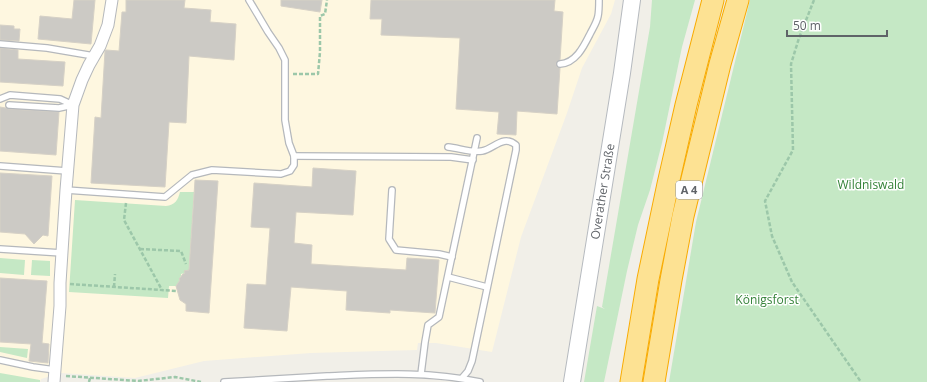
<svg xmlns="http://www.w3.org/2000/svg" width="927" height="382" viewBox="0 0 927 382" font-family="'Open Sans',sans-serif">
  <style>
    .commercial { fill: #fef7e0 }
    .green { fill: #c5e8c5 }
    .building { fill: #cccac5; stroke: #d6d1c6 }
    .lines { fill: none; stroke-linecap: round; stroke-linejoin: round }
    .service-casing { stroke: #b5b8bc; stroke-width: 8 }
    .minor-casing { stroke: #b5b8bc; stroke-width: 13 }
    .secondary-casing { stroke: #b6babf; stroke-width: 18 }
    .motorway-casing { stroke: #f9ab00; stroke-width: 23 }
    .path { stroke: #9cc7a9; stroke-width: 2.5; stroke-dasharray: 4 2; stroke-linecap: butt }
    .service { stroke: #fff; stroke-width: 5.5 }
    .minor { stroke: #fff; stroke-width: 11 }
    .secondary { stroke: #fff; stroke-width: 16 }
    .motorway { stroke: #fde293; stroke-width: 21 }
    .labels { text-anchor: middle; stroke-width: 3; stroke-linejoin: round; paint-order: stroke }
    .shield { fill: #fff; stroke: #8f9295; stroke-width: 1 }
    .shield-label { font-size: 11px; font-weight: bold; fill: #5f6368 }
    .park-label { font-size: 12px; fill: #348238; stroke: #fff }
    .street-label { font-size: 12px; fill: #5f6368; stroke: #fff }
  </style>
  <rect width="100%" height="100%" fill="#f1efe8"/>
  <path class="commercial" d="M0 0H615L611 14 582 68 567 113 521 237 492 352 436 343H418L417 350 311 353 204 361 135 378 61 373 41 379 40 382H0Z"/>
  <g class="green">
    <path d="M652 0H695L682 47 662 143 650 190 638 225 627 271 604 382H584L597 306 605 309 602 307 650 27Z"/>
    <path d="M750 0H927V382H669L696 222Z"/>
    <path d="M180 192H194L189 270 185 271V273L181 274V276L179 279 180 280 176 286H169L168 298 69 292 75 200 166 206C175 205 178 200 180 192Z"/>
    <path d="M0 258 25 260 24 275 0 273Z"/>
    <path d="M32 260 50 261V276L31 275Z"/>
    <path d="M0 347 28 349 27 358 0 352Z"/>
    <path d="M0 373 40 380V382H0Z"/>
  </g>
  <g class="building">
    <path d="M74 0H95L91 44 38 39 40 16 72 19Z"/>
    <path d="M126 0H185L184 8 211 10 210 22 236 24 234 60 189 56 186 123 169 122 165 187 91 183 95 117 101 118 105 51 106 50 119 51 122 12H126Z"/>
    <path d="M281 0H322L320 12 281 6Z"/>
    <path d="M371 0H555L554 11 563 12 560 60 557 61 556 64 557 67 560 68 557 114 517 111 516 135 497 134 499 112 456 109 460 38 381 35 382 19H370Z"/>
    <path d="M0 25 14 26V29H20L19 41 0 40Z"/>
    <path d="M0 48 18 50V59L65 62 63 86 0 82Z"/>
    <path d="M0 107 6 108 9 109 59 112 56 155 0 151Z"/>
    <path d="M313 168 356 171 353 215 296 212 294 243 312 245 311 264 406 270 407 258 439 260 435 313 390 310V313L346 310 347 291 291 287 287 331 244 328 247 284 266 285 270 228 251 227 254 183 312 187Z"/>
    <path d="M0 173 52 176 48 236 43 235 34 244 25 234 0 232Z"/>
    <path d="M195 180 218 181 209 313 186 311V304L180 300 176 286 180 280 179 279 183 274 185 273 184 271 189 270Z"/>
    <path d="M0 278 47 281 42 343 49 344 48 363 29 361 31 344 0 342Z"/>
  </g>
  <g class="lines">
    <g class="service-casing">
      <g id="service">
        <path d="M0 44 47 48 94 56"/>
        <path d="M560 64C576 63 584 46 590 34 593 28 597 22 598 16 599 11 599 5 599 0"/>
        <path d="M0 99 10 95 60 99 73 105"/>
        <path d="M9 105 59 108 73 105"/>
        <path d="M448 147C459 148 471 153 482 151 494 149 503 134 516 145V150L472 361 468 371 462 378"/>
        <path d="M294 156 451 157 473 160"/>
        <path d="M0 166 67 171"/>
        <path d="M66 190 165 197 192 175 212 170 281 174 290 171 294 165V156L289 143 285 120V60L279 48 268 32 249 0"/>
        <path d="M392 190 389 239 396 250 439 254 452 257"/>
        <path d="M0 249 62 253"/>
        <path d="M448 277 487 287"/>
        <path d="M0 360 33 367 55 370"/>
        <path d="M421 374 425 342 428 325 439 317 477 138"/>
        <path d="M224 382C258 380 293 378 327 376 380 374 428 371 480 382"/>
      </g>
    </g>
    <g class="minor-casing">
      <path id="minor" d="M54 382 60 306V283L66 190 73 105 82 80 89 65 100 46 108 25 112 0"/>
    </g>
    <g class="secondary-casing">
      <g id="secondary">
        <path id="s1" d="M572 382 622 73 632 0"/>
      </g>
    </g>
    <g class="motorway-casing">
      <g id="motorway">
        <path d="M631 382 648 279 668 184 686 105 713 0"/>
        <path d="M654 382 671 280 683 216 720 64 738 0"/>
      </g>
    </g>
    <g class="path">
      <path d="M814 0 799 38 791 64 793 150 765 201 772 236 792 282 861 382"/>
      <path d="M293 74H318L320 52V16L325 14 327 0"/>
      <path d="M126 203 124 220 162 290"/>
      <path d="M140 249 181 251 186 264"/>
      <path d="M70 284 177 291"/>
      <path d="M114 287 115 274"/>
      <path d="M66 376 138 381 175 377 201 382"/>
      <path d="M89 382 90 378"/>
    </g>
    <use href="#service" class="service"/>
    <use href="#minor" class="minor"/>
    <use href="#secondary" class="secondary"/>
    <use href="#motorway" class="motorway"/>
  </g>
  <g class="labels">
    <rect class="shield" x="676" y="181" width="26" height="18" rx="3"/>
    <g class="shield-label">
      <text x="689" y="194">A 4</text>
    </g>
    <g class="park-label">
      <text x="871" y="189">Wildniswald</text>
      <text x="767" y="304">Königsforst</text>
    </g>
    <g class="street-label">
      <text dy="4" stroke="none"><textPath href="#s1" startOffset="193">Overather Straße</textPath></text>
    </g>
  </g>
  <path d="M787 30v6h100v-6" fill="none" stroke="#5f6368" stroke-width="2"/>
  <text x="793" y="30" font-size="12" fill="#5f6368" stroke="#ffffff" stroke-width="3" paint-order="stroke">50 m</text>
</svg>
